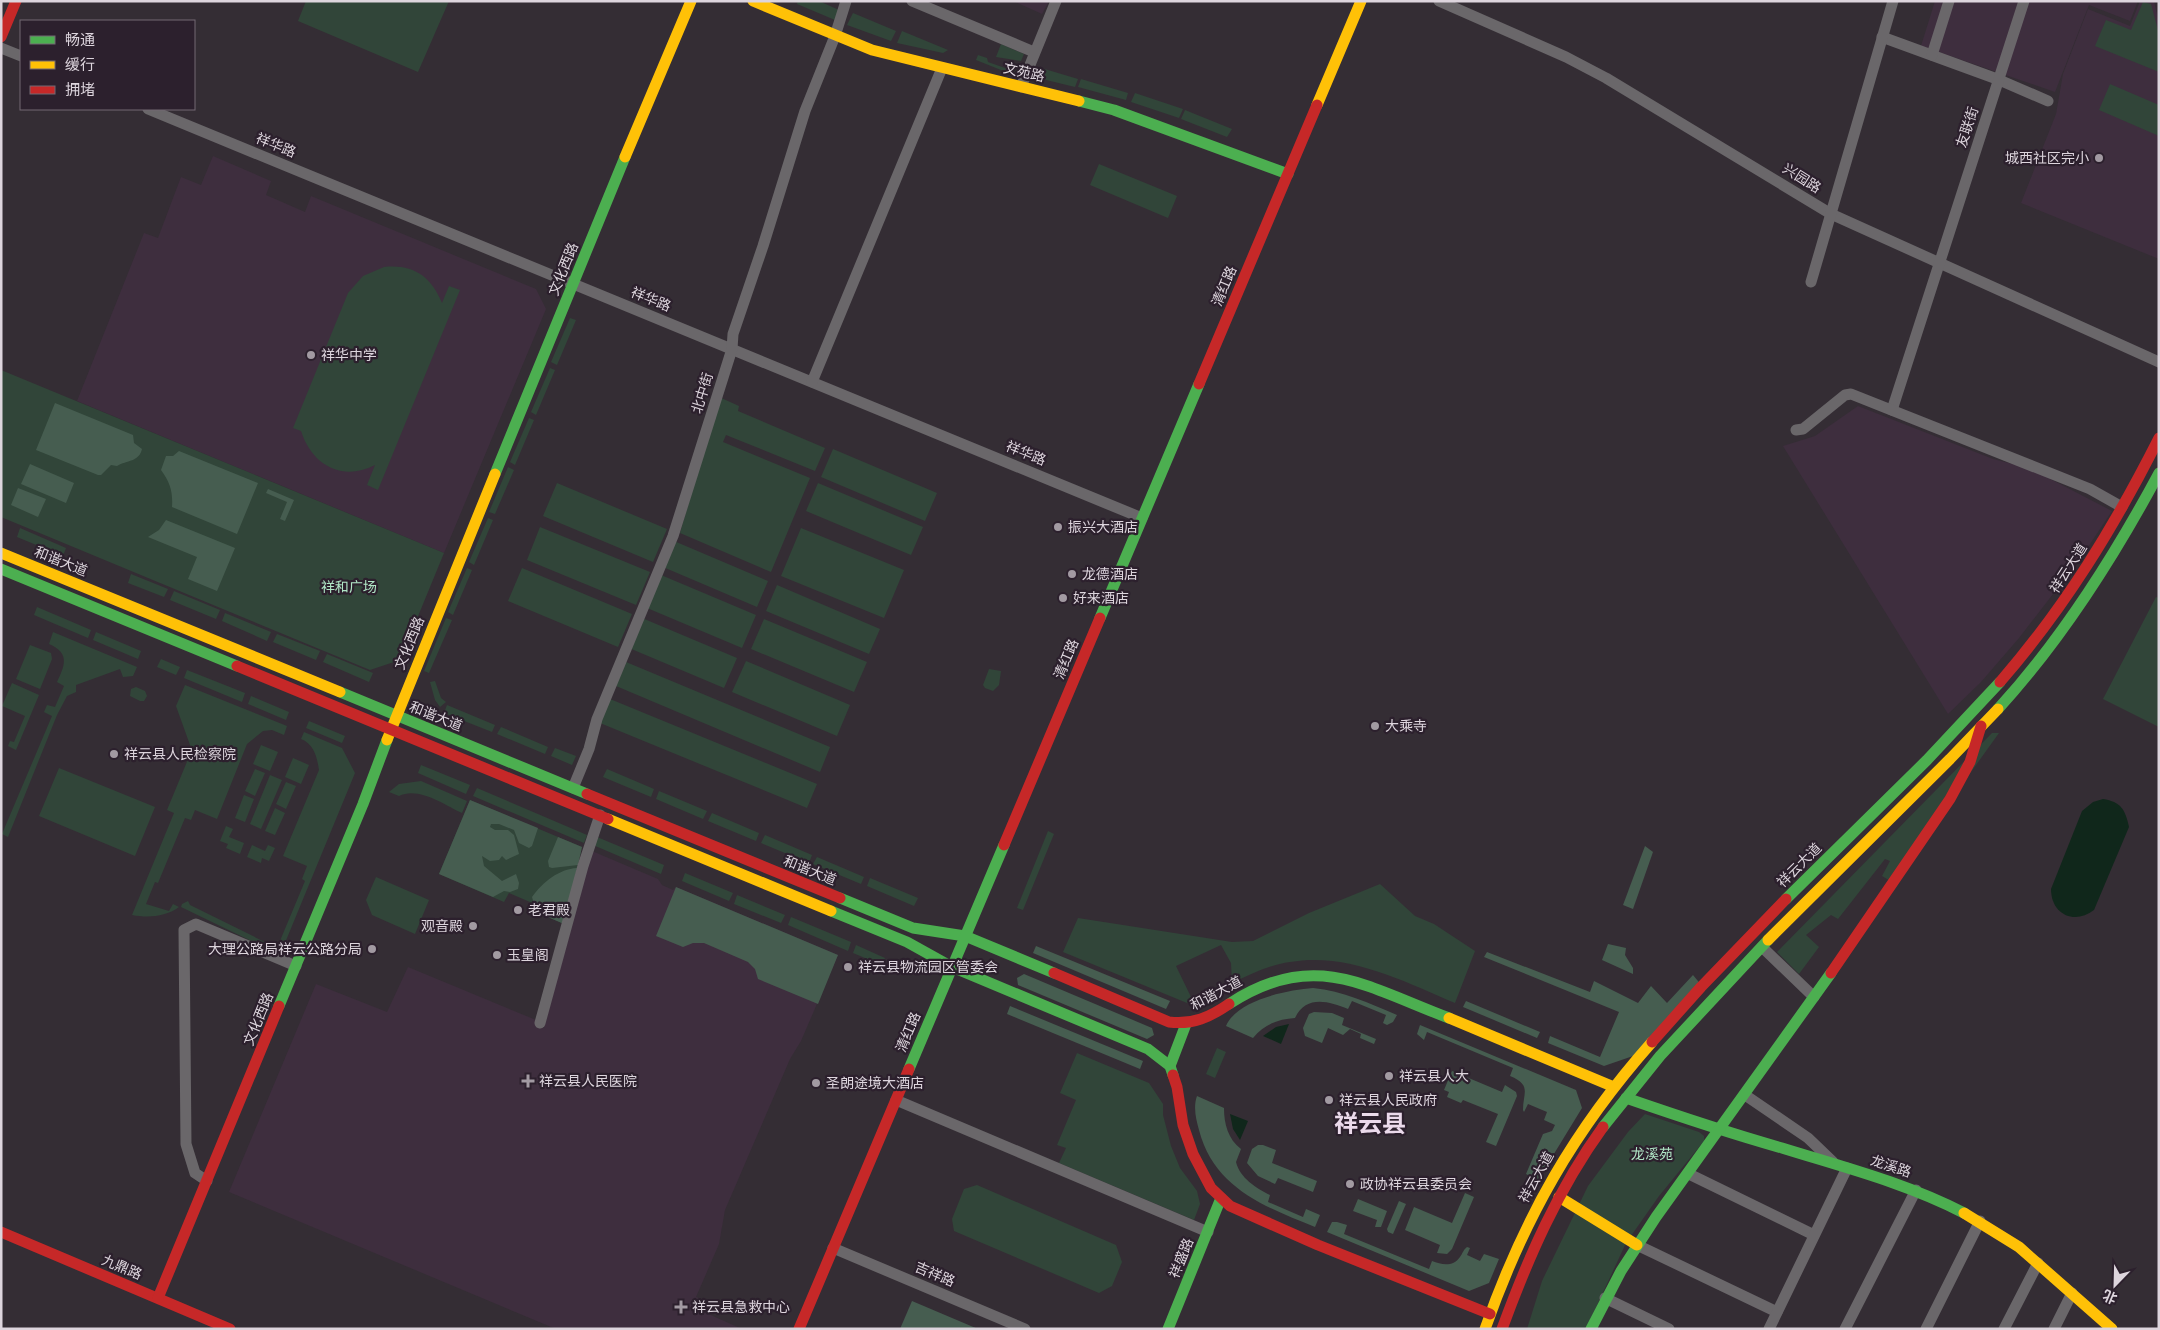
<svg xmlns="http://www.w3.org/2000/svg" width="2160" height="1330" viewBox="0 0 2160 1330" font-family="Raleway,'Noto Sans SC',sans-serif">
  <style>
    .built { fill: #3e2e3e }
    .green { fill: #314539 }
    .forest { fill: #465d50 }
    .water { fill: #10271b }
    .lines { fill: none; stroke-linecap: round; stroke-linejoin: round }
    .street { stroke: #6a676a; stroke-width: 11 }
    .fast { stroke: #4caf50; stroke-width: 11 }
    .slow { stroke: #ffc107; stroke-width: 11 }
    .jam { stroke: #c62828; stroke-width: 11 }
    .poi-dot { fill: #a29aa2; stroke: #2c202d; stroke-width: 2 }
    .labels { text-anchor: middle; stroke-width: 4.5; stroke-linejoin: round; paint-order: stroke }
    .street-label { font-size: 14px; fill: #ddd5dd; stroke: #2c202d }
    .poi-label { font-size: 14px; fill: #ddd5dd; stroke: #2c202d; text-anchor: start }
    .park-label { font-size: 14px; fill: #b0e6c6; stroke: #2c202d }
    .town-label { font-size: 24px; font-weight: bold; fill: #ebdaeb; stroke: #2c202d }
  </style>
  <rect width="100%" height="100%" fill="#342d34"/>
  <g class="built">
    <path d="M1013 1H1049L1042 14Z"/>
    <path d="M1935 1H2138L2130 21 2089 5 2055 92 1921 46Z"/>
    <path d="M2140 1H2154L2159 23V259L2021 203 2056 114 2063 74 2088 9 2130 26Z"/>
    <path d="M213 156 271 181 266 195 305 212 311 196 536 289 546 309 444 553 77 401 144 233 158 238 181 177 201 185Z"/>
    <path d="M1858 406 1993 459 2029 468 2112 511 2080 559 2019 638 1981 682 1948 714 1783 446 1815 436Z"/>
    <path d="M592 851 658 879 662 885 673 890 676 887 838 955 801 1041 790 1059 725 1210 719 1244 696 1297 708 1302 704 1312 742 1329H556L229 1192 316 984 387 1012 408 967 536 1020 537 1025 544 1028Z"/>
  </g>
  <g class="green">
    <path d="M306 1H449L418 72 298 21Z"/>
    <path d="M798 1H819L839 10 835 20 797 4Z"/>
    <path d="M2143 2 2151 4 2159 34V72L2095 46 2106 20 2131 30Z"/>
    <path d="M853 13 896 31 891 41 847 25Z"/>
    <path d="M902 31 948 50 943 53 897 43Z"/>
    <path d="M1001 44 1024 54 1021 61 996 57Z"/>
    <path d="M978 55 987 58 988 62 1005 68 1017 69 1019 65 1026 66 1023 73 1001 70 976 60Z"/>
    <path d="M1038 67 1078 79 1075 87 1034 77Z"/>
    <path d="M1081 79 1128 93 1126 100 1078 87Z"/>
    <path d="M2110 84 2159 105V136L2099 110Z"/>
    <path d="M1135 93 1183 109 1179 118 1131 102Z"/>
    <path d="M1185 110 1232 129 1227 137 1181 119Z"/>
    <path d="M1099 164 1177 196 1168 218 1090 185Z"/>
    <path d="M384 267C413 264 431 276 442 303L449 286 460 290 378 490 367 485 375 465C342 482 312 465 301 431L293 428 348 293 363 276Z"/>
    <path d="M570 318 576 320 557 365 551 362Z"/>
    <path d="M550 368 555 370 536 415 531 412Z"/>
    <path d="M1 370 444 553 400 660 370 670 1 517Z"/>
    <path d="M719 397 739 406 738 411 825 448 815 471 726 435 723 442 810 478 771 572 680 533Z"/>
    <path d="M529 418 534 420 515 465 510 462Z"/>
    <path d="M833 449 937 493 925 521 821 477Z"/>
    <path d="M508 467 514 470 495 514 489 512Z"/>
    <path d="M557 483 667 529 653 562 543 516Z"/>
    <path d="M818 483 923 527 911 555 806 511Z"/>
    <path d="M488 518 493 520 474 565 469 562Z"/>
    <path d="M540 527 650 572 636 605 527 560Z"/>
    <path d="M20 528 66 548 63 556 17 537Z"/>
    <path d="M801 528 904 570 884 618 781 576Z"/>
    <path d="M674 541 768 581 757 607 663 567Z"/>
    <path d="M467 568 472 570 453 615 448 612Z"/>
    <path d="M522 568 632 614 618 647 508 601Z"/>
    <path d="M131 574 168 589 164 597 128 583Z"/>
    <path d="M661 575 756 615 742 648 647 608Z"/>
    <path d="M777 585 880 629 869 654 766 611Z"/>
    <path d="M174 591 220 610 216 619 170 600Z"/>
    <path d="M2156 597 2159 598V727L2103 699Z"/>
    <path d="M37 607 91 630 88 638 34 615Z"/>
    <path d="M225 613 271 632 267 641 222 621Z"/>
    <path d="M446 618 452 620 429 673 424 671Z"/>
    <path d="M642 618 737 658 724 688 629 648Z"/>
    <path d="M764 619 867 662 854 692 751 649Z"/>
    <path d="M53 632 137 667 133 676 123 677 120 669 76 685V692L67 696 57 715 8 837 2 834 52 716 44 712 47 705 55 707 64 686 57 682C65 665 70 653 49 644Z"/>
    <path d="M96 632 141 651 138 659 93 640Z"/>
    <path d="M277 634 320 651 316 660 273 642Z"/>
    <path d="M30 645 51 653 52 659 40 689 16 679Z"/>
    <path d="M327 654 373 673 369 682 323 662Z"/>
    <path d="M161 659 180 667 176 675 157 667Z"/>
    <path d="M746 661 850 705 837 736 732 692Z"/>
    <path d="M626 662 830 747 820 772 616 686Z"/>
    <path d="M989 669 1001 671 999 685 993 691 985 688 983 685Z"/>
    <path d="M187 670 245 693 242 702 184 678Z"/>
    <path d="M435 681 441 698 446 702 440 707 435 700 430 682Z"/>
    <path d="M12 683 39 695 16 750 8 746 10 741 14 742 25 716 2 706Z"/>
    <path d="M185 685 287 726 284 735 272 730 263 731 247 744 217 819 195 810 191 820 185 818 158 883 155 882 146 904 169 911 173 904 179 907C165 917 148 918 132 915L174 813 167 810 191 752 190 745 176 706Z"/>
    <path d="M136 687 145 691 147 696 144 701H140L130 696 131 689Z"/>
    <path d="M251 696 289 712 286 720 248 704Z"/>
    <path d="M610 699 817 784 807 808 600 723Z"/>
    <path d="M447 705 495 725 492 732 444 713Z"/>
    <path d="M309 721 345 736 342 743 306 728Z"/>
    <path d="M501 727 548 747 545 754 497 734Z"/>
    <path d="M304 732 342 748 355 773 280 955 181 907 182 904 188 901 190 905 277 948 305 881 302 879 307 866 283 856 319 770C317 757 314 744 301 739Z"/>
    <path d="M1992 733H1999L1892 882 1882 876 1890 861 1885 859 1838 919 1831 915 1806 935 1819 947 1799 974 1777 952Z"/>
    <path d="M261 745 278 752 270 771 253 764Z"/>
    <path d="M555 748 576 756 572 765 551 756Z"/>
    <path d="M293 758 309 765 301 784 285 777Z"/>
    <path d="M421 765 470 785 466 794 418 773Z"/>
    <path d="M59 768 155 807 135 856 39 816Z"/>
    <path d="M255 769 265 773 255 796 245 791Z"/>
    <path d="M607 769 654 789 651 797 603 777Z"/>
    <path d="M270 775 282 780 261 829 250 824Z"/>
    <path d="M421 781 467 801 462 813C445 805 418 786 399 796L389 792 399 784Z"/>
    <path d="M286 782 296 786 286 809 276 804Z"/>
    <path d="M477 788 587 835 584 843 473 796Z"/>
    <path d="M659 791 707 811 703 819 656 799Z"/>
    <path d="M244 795 254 799 245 822 235 818Z"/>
    <path d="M470 800 582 847 564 924 534 911 537 905 509 893 504 902 439 874Z"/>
    <path d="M275 808 285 813 275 835 265 831Z"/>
    <path d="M712 813 759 833 756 841 708 821Z"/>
    <path d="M226 826 233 829 229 837 244 843 240 854 226 848 228 844 220 841Z"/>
    <path d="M1048 831 1054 834 1023 910 1017 908Z"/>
    <path d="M765 835 812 855 809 863 761 843Z"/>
    <path d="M597 837 664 865 661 874 593 845Z"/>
    <path d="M252 845 265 851 268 845 275 848 269 861 262 858 261 863 247 857Z"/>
    <path d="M817 857 864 877 861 884 813 864Z"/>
    <path d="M685 873 733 893 729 901 682 881Z"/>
    <path d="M376 877 429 900 415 934 372 915 366 900Z"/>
    <path d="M870 878 918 898 914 906 867 886Z"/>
    <path d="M1380 884 1415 916 1434 924 1475 951 1455 1003C1403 981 1348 952 1290 962 1269 965 1251 974 1232 983L1231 963 1221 945 1176 966 1191 997 1187 1003 1063 952 1078 918 1232 942 1253 941 1309 913Z"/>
    <path d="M737 895 785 915 781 923 734 904Z"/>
    <path d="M791 917 851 942 848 951 788 925Z"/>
    <path d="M856 945 885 958 882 965 853 953Z"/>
    <path d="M1217 1048 1226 1052 1215 1078 1206 1074Z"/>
    <path d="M1077 1053 1149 1083 1163 1104V1115L1171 1146 1180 1168 1197 1191 1200 1204 1194 1220 1059 1163 1066 1148 1057 1145 1076 1100 1060 1093Z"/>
    <path d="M1645 1114 1699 1132 1704 1136V1141L1659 1196 1626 1243 1586 1329H1527L1542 1281 1588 1186 1628 1132Z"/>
    <path d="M977 1185 1116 1245 1122 1262 1112 1286 1099 1293 954 1231 952 1219 964 1189Z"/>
  </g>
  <g class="forest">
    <path d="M55 403 133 435 134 443 142 449C139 462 127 460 117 466L111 465 101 475H98L36 450Z"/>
    <path d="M179 451 258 483 237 534 172 507C173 492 170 482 161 470L166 456H173Z"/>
    <path d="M30 464 74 483 66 503 21 484Z"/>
    <path d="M18 488 46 499 38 517 11 505Z"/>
    <path d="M268 489 294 500 285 521 280 519 287 502 266 493Z"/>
    <path d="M166 520 235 548 217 591 188 579 197 557 148 537 159 530Z"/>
    <path d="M470 800 538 828 532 846 529 848 519 843 514 830 499 824H491L490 827 495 830H508L514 835 519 854 506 860 502 856 499 860 490 861 482 856 484 866 502 881 516 874 519 883 518 889 510 892 504 891 493 897 439 874Z"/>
    <path d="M558 837 582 847 578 865 552 868 549 867 548 861Z"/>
    <path d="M1645 846 1653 852 1633 909 1623 905Z"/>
    <path d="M577 868 564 924 534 911 537 905 534 904 532 897C543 882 559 869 577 868Z"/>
    <path d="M676 887 838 955 818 1004 758 979 755 969 748 962 704 943H693L683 947 656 936Z"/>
    <path d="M1608 944 1626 948 1625 955 1633 968V974L1602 960Z"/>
    <path d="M1036 946 1170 1001 1166 1009 1033 953Z"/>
    <path d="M1487 952 1590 992 1594 981 1638 1003 1651 986 1667 1003 1693 975 1702 986 1633 1056 1604 1066 1548 1043 1550 1036 1600 1057 1619 1012 1484 957Z"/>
    <path d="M1024 974 1152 1028 1154 1035 1147 1039 1018 985 1017 978Z"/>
    <path d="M1313 988C1343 991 1369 1003 1397 1015L1393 1022 1387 1025 1383 1023 1386 1015 1352 1001 1348 1009C1328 1001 1306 995 1295 1018 1279 1019 1264 1024 1253 1038L1226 1026C1237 1000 1287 990 1313 988Z"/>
    <path d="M1466 1001 1540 1032 1537 1038 1463 1007Z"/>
    <path d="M1010 1006 1143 1061 1140 1069 1007 1014Z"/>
    <path d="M1314 1012 1332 1013 1344 1018 1342 1025 1376 1039 1374 1044 1360 1038 1361 1034 1350 1029 1343 1035 1328 1028 1322 1043 1305 1036 1303 1028 1309 1014Z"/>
    <path d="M1420 1025 1576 1090 1582 1108 1538 1180 1526 1174 1543 1134 1552 1131 1555 1125 1544 1120 1547 1112 1528 1104 1524 1112 1523 1110C1523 1093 1532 1085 1510 1076L1513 1068 1427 1032 1424 1040 1417 1034Z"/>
    <path d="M1452 1071 1502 1092 1505 1085 1516 1092 1517 1096 1496 1146 1486 1142 1498 1114 1463 1100 1461 1103 1447 1097 1449 1092 1444 1090Z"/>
    <path d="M1197 1096 1224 1108C1224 1124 1228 1139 1241 1149L1236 1162C1240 1178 1256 1188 1270 1195L1268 1202 1303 1217 1306 1209 1320 1215 1315 1227C1265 1207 1214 1188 1199 1130 1196 1119 1193 1107 1197 1096Z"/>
    <path d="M1258 1145H1263L1276 1150 1272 1163 1317 1181 1313 1192 1278 1178 1275 1184 1258 1176 1247 1163 1252 1149Z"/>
    <path d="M1465 1193 1474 1197 1452 1249 1447 1254 1437 1253 1440 1245 1405 1230 1414 1207 1452 1223Z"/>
    <path d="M1358 1199 1387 1211 1381 1227H1375L1377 1220 1353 1211Z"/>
    <path d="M1399 1201 1406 1204 1393 1234 1388 1232 1387 1229Z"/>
    <path d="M1332 1222H1337L1347 1225 1344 1234 1429 1269 1432 1261C1442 1265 1453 1267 1460 1257 1463 1253 1463 1250 1467 1247L1470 1248 1467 1255 1480 1261 1484 1254 1499 1259 1489 1283 1469 1291 1327 1232Z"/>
    <path d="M912 1301 978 1329H900Z"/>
  </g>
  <g class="water">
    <path d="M2103 799C2121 802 2125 809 2129 827L2094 910C2075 925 2051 915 2051 889L2082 811 2093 802Z"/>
    <path d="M1289 1024 1281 1044 1263 1036 1276 1027Z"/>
    <path d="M1230 1114 1248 1121 1240 1140 1233 1129Z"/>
  </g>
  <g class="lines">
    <g class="street">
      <path d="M912 1 1034 52"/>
      <path d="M1439 1 1566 57 1606 78 1831 214 2159 362"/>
      <path d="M1882 37 1997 79 2048 101"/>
      <path d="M1 48 21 56"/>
      <path d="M1932 55 1949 1"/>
      <path d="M1021 87 1056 1"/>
      <path d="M148 109 1142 518"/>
      <path d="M1811 282 1893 1"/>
      <path d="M812 382 942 68"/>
      <path d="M1892 410 2024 1"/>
      <path d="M1796 430 1803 429 1845 395 1851 394 2090 489 2122 507"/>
      <path d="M573 788 589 749 597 719 673 536 732 349 733 334 763 246 805 111 835 36 846 1"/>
      <path d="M1762 947 1814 997"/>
      <path d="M540 1023 583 866 600 815"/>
      <path d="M1745 1095 1808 1138 1833 1162"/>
      <path d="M896 1100 1208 1232"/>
      <path d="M1689 1174 1814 1235"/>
      <path d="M207 1181 195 1173 186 1144 184 930 196 924 296 966"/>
      <path d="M1637 1245 1777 1312"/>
      <path d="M833 1248 1025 1329"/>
      <path d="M1605 1298 1669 1329"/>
      <path d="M1769 1329 1847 1168"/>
      <path d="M1845 1329 1916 1190"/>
      <path d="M1926 1329 1980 1221"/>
      <path d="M2004 1329 2038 1263"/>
      <path d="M2054 1329 2072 1293"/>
    </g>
    <g class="fast">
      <path d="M1079 101 1114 110 1288 174"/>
      <path d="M495 474 625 157"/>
      <path d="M1 569 237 666"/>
      <path d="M1100 618 1199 384"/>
      <path d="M340 692 587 794"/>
      <path d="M1998 709C2063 638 2114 557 2159 473"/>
      <path d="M840 898 913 928 965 936 1054 973"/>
      <path d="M1786 899 1927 760 2000 682"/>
      <path d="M831 911 907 942 952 967 1148 1049 1170 1066 1173 1075"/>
      <path d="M1229 1004C1314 948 1366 987 1449 1018"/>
      <path d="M279 1006 363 804 387 740"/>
      <path d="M1170 1066 1186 1024"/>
      <path d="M909 1069 1004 845"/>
      <path d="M1626 1098C1678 1116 1729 1133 1782 1148 1843 1167 1906 1183 1964 1213"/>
      <path d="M1603 1127 1660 1056 1768 940"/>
      <path d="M1168 1329 1221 1198"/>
      <path d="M1591 1329 1621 1271 1656 1217 1831 973"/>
    </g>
    <g class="slow">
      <path d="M753 1 872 50 1079 101"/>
      <path d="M1317 105 1361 1"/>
      <path d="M625 157 691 1"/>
      <path d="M1 553 340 692"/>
      <path d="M387 740 495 474"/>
      <path d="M608 819 831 911"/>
      <path d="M1768 940 1950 759 1998 709"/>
      <path d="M1449 1018 1614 1087"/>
      <path d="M1559 1197 1637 1245"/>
      <path d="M1964 1213 2019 1247 2112 1329"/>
      <path d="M1485 1329C1524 1218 1574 1130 1652 1042"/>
    </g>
    <g class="jam">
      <path d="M1 37 16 1"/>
      <path d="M1199 384 1317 105"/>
      <path d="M237 666 608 819"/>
      <path d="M2000 682C2066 606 2114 527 2159 438"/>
      <path d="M587 794 840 898"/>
      <path d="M1004 845 1100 618"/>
      <path d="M1054 973 1169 1022C1193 1025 1210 1017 1229 1004"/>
      <path d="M1831 973 1950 799 1970 762 1981 726"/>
      <path d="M1652 1042 1701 987 1786 899"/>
      <path d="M1173 1075 1177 1087 1183 1125 1193 1154 1211 1188 1230 1206 1318 1245 1490 1314"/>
      <path d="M1 1232 230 1329"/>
      <path d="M158 1298 279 1006"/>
      <path d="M799 1329 909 1069"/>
      <path d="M1502 1329C1528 1258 1558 1189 1603 1127"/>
    </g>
  </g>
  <g class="poi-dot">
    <circle cx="2099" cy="158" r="5"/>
    <circle cx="311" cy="355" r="5"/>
    <circle cx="1058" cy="527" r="5"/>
    <circle cx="1072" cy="574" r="5"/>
    <circle cx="1063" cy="598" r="5"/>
    <circle cx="1375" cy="726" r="5"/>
    <circle cx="114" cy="754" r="5"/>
    <circle cx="518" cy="910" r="5"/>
    <circle cx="473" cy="926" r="5"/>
    <circle cx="372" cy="949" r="5"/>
    <circle cx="497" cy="955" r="5"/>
    <circle cx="848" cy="967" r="5"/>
    <circle cx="1389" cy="1076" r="5"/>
    <path d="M525.5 1073.5h5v5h5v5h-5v5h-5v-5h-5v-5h5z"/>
    <circle cx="816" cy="1083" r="5"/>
    <circle cx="1329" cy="1100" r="5"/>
    <circle cx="1350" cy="1184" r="5"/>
    <path d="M678.5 1299.5h5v5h5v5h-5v5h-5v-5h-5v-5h5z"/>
  </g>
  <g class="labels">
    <g class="street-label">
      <text transform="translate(1024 72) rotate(13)" y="5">文苑路</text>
      <text transform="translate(1967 127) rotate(-72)" y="5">友联街</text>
      <text transform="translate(276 145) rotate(22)" y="5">祥华路</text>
      <text transform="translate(1802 178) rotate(32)" y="5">兴园路</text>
      <text transform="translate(563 269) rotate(-68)" y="5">文化西路</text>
      <text transform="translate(1224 286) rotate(-67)" y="5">清红路</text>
      <text transform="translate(651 299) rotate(22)" y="5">祥华路</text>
      <text transform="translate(702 393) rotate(-73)" y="5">北中街</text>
      <text transform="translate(1026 453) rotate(22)" y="5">祥华路</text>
      <text transform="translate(61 561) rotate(22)" y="5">和谐大道</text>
      <text transform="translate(2068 568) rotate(-57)" y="5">祥云大道</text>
      <text transform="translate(409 643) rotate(-68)" y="5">文化西路</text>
      <text transform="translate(1066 659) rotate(-67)" y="5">清红路</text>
      <text transform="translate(436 716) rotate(22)" y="5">和谐大道</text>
      <text transform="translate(1799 865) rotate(-45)" y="5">祥云大道</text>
      <text transform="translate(810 870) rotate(22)" y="5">和谐大道</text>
      <text transform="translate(1216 993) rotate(-28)" y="5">和谐大道</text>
      <text transform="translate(258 1019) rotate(-68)" y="5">文化西路</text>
      <text transform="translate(908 1032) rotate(-67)" y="5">清红路</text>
      <text transform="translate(1891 1166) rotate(18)" y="5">龙溪路</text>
      <text transform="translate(1536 1177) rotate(-61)" y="5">祥云大道</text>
      <text transform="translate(1181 1258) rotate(-68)" y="5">祥盛路</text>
      <text transform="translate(122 1267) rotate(23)" y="5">九鼎路</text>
      <text transform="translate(935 1274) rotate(23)" y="5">吉祥路</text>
    </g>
    <g class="poi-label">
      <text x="2089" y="163" text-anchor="end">城西社区完小</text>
      <text x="321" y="360">祥华中学</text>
      <text x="1068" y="532">振兴大酒店</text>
      <text x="1082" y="579">龙德酒店</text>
      <text x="1073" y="603">好来酒店</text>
      <text x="1385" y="731">大乘寺</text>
      <text x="124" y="759">祥云县人民检察院</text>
      <text x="528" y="915">老君殿</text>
      <text x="463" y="931" text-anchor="end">观音殿</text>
      <text x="362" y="954" text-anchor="end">大理公路局祥云公路分局</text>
      <text x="507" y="960">玉皇阁</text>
      <text x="858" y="972">祥云县物流园区管委会</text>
      <text x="1399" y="1081">祥云县人大</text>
      <text x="539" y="1086">祥云县人民医院</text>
      <text x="826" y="1088">圣朗途境大酒店</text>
      <text x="1339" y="1105">祥云县人民政府</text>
      <text x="1360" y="1189">政协祥云县委员会</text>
      <text x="692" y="1312">祥云县急救中心</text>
    </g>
    <g class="park-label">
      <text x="349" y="592">祥和广场</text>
      <text x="1652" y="1159">龙溪苑</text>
    </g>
    <g class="town-label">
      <text x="1370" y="1132">祥云县</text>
    </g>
  </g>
  <rect width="2160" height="1330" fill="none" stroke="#ddd5dd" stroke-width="5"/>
  <rect x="20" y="20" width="175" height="90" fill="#2c202d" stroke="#736873"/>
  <rect x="30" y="36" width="25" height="8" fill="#4caf50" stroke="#736873"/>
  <text x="65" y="45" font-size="15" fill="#ddd5dd">畅通</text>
  <rect x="30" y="61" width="25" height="8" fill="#ffc107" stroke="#736873"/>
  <text x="65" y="70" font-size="15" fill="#ddd5dd">缓行</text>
  <rect x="30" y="86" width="25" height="8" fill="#c62828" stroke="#736873"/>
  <text x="65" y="95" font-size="15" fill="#ddd5dd">拥堵</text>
  <g transform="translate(2115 1285) rotate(203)" stroke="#2c202d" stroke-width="4" paint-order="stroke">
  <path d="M0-4L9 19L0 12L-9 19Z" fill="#ddd5dd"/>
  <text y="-8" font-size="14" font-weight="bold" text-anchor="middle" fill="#ddd5dd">北</text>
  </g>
</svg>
